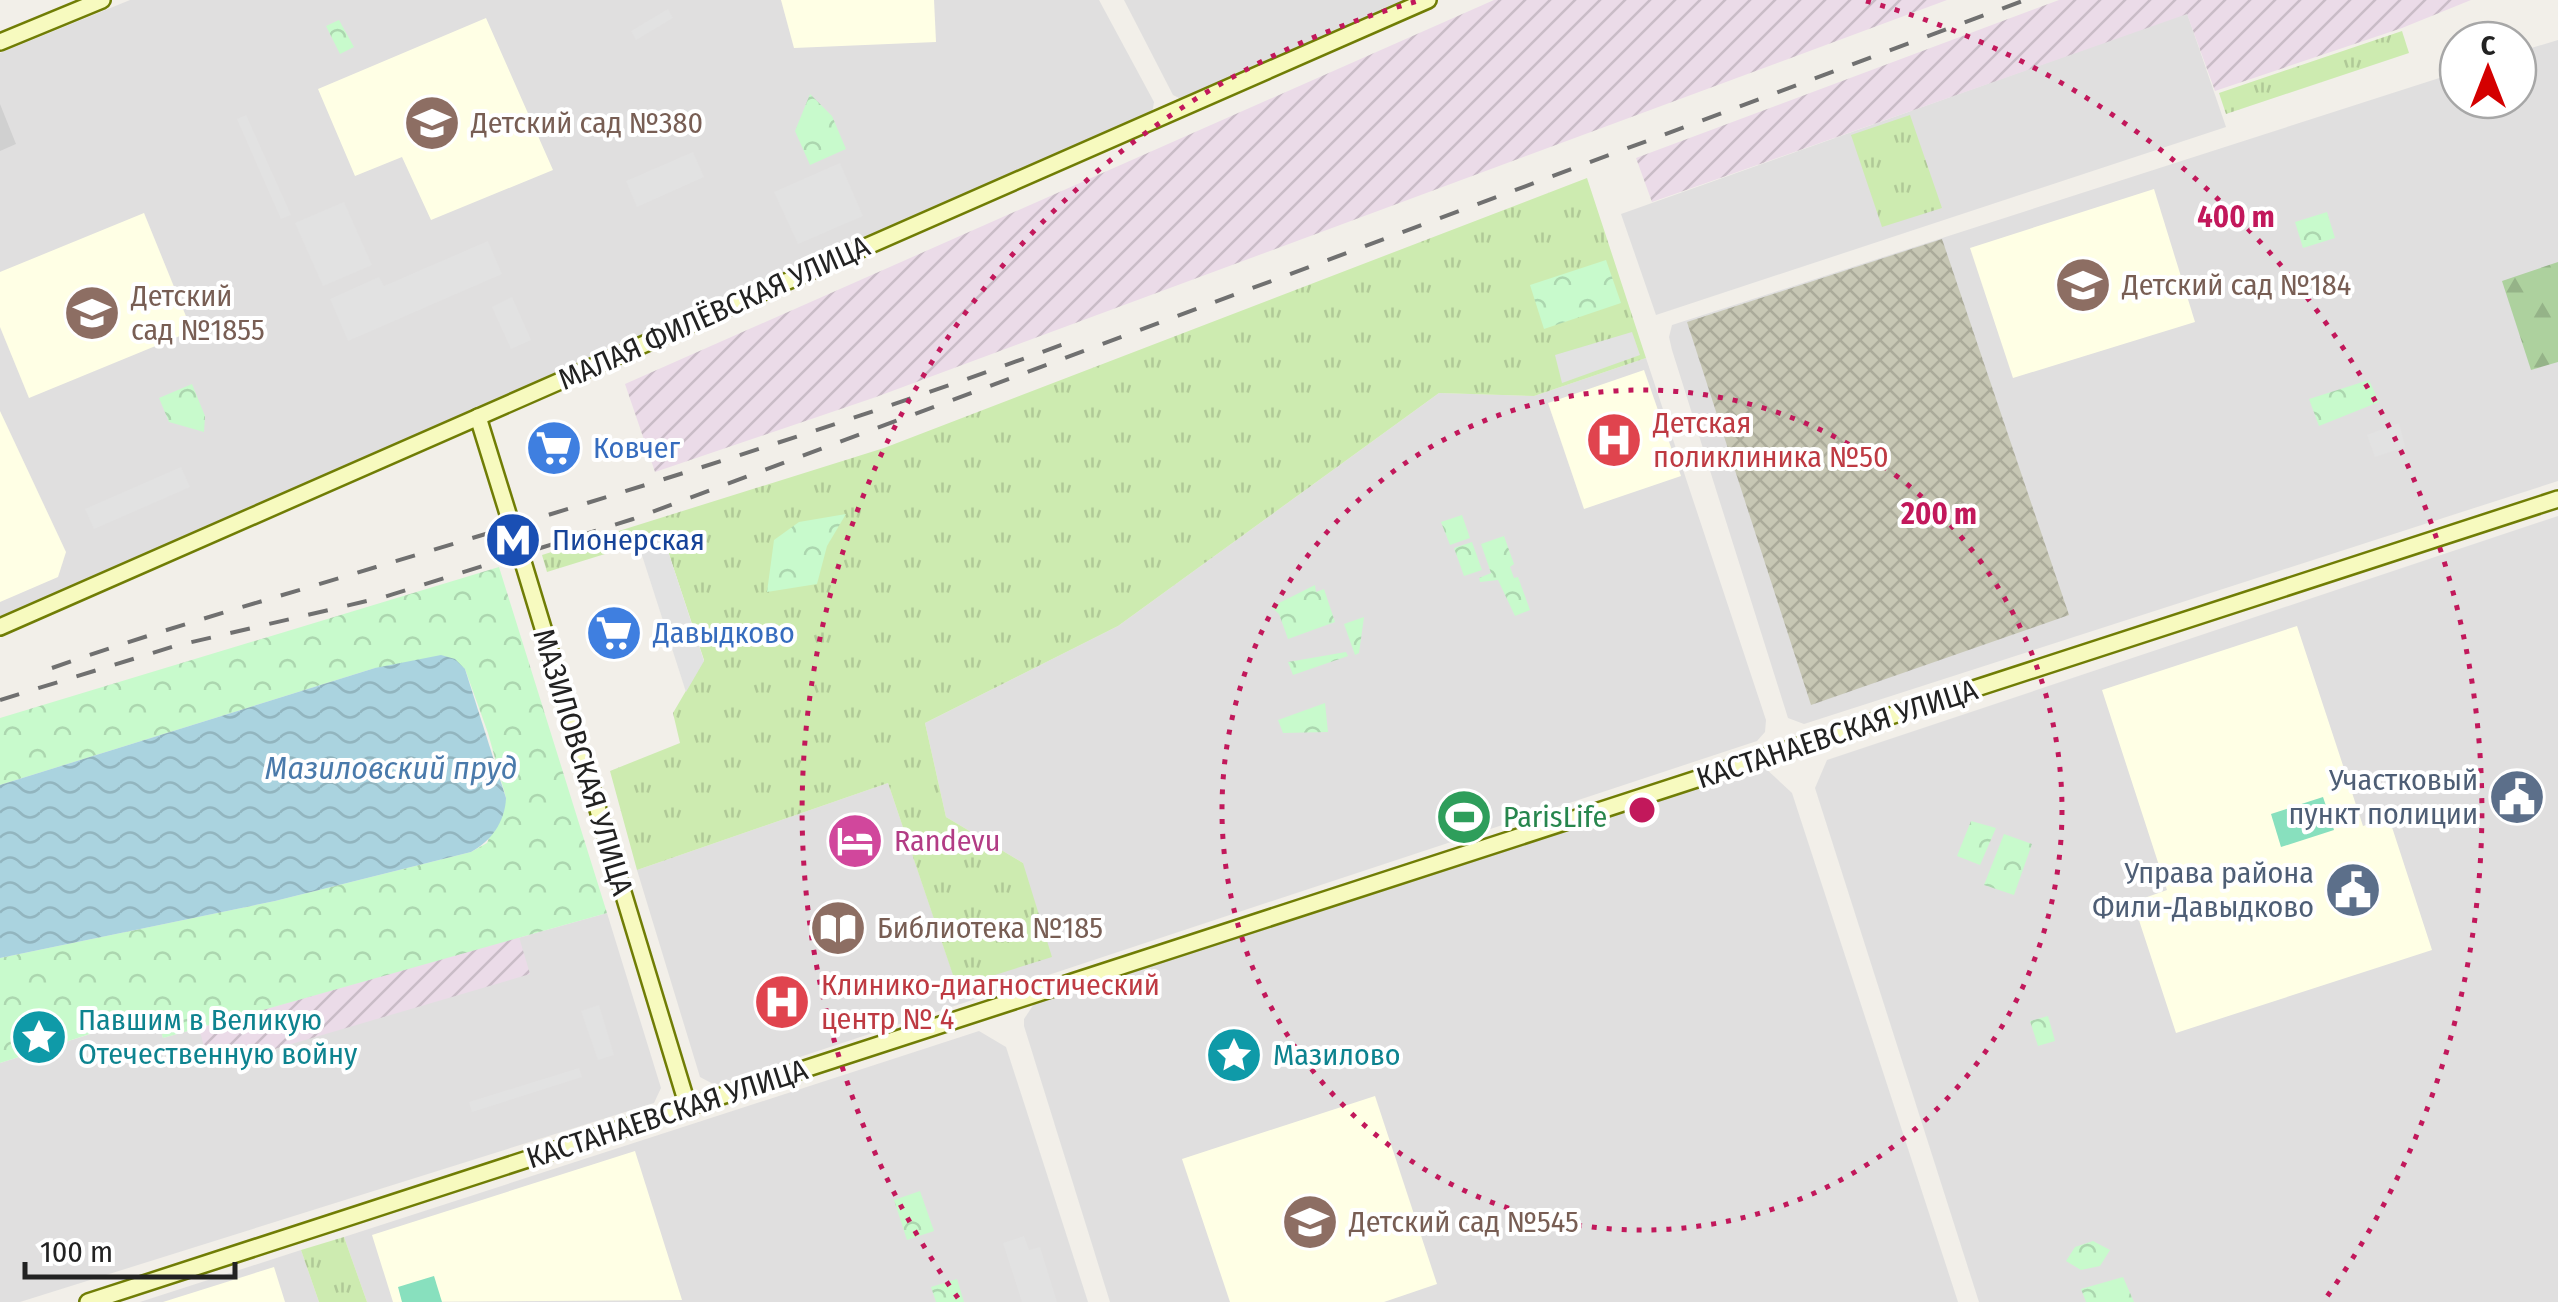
<svg xmlns="http://www.w3.org/2000/svg" width="2558" height="1302" viewBox="0 0 2558 1302" font-family="'Fira Sans Condensed',sans-serif">
  <style>
    .residential { fill: #e0dfdf }
    .industrial { fill: url(#industrial-furrows) }
    .education { fill: #ffffe5 }
    .religious { fill: #d0d0d0 }
    .construction { fill: url(#construction-cross-hatch) }
    .grass { fill: url(#grass-tufts) }
    .forest { fill: url(#forest-firs) }
    .park { fill: url(#park-crowns) }
    .pitch { fill: #88e0be }
    .parking { fill: #e2e2e2 }
    .water { fill: url(#water-waves) }
    .lines { fill: none; stroke-linecap: round; stroke-linejoin: round }
    .secondary-casing { stroke: #707d05; stroke-width: 20 }
    .secondary { stroke: #f7fabf; stroke-width: 15 }
    .rail { stroke: #707070; stroke-width: 4; stroke-dasharray: 20 20; stroke-linecap: butt }
    .secondary-bridge-casing { stroke: #707d05; stroke-width: 20; stroke-linecap: butt }
    .secondary-bridge { stroke: #f7fabf; stroke-width: 15 }
    .ring { fill: none; stroke: #c2185b; stroke-width: 5; stroke-dasharray: 5 10 }
    .labels { text-anchor: middle; stroke-width: 8; stroke-linejoin: round; paint-order: stroke }
    .education-label { font-size: 30px; fill: #785e54; stroke: #fff; text-anchor: start }
    .street-label { font-size: 30px; fill: #222; stroke: #fff }
    .health-label { font-size: 30px; fill: #be3a42; stroke: #fff; text-anchor: start }
    .shop-label { font-size: 30px; fill: #366cbe; stroke: #fff; text-anchor: start }
    .transit-label { font-size: 30px; fill: #164399; stroke: #fff; text-anchor: start }
    .service-label { font-size: 30px; fill: #4e5e75; stroke: #fff; text-anchor: end }
    .leisure-label { font-size: 30px; fill: #27864d; stroke: #fff; text-anchor: start }
    .hotel-label { font-size: 30px; fill: #b23c85; stroke: #fff; text-anchor: start }
    .culture-label { font-size: 30px; fill: #0d838f; stroke: #fff; text-anchor: start }
    .water-label { font-size: 32px; font-style: italic; fill: #4a7aab; stroke: #fff }
    .centre { fill: #c2185b; stroke: #fff; stroke-width: 5 }
    .ring-label { font-size: 30px; text-anchor: middle; font-weight: bold; fill: #c2185b; stroke: #fff; stroke-width: 8; stroke-linejoin: round; paint-order: stroke }
  </style>
  <defs>
    <pattern id="industrial-furrows" width="10" height="10" patternUnits="userSpaceOnUse" patternTransform="scale(2.5)"><rect width="10" height="10" fill="#ebdbe8"/><path d="M-1 1l2-2M0 10L10 0M9 11l2-2" fill="none" stroke="#c9bcc7"/></pattern>
    <pattern id="construction-cross-hatch" width="8" height="8" patternUnits="userSpaceOnUse" patternTransform="scale(2.5)"><rect width="8" height="8" fill="#c7c7b4"/><path d="M0 0l8 8M0 8l8-8" fill="none" stroke="#abab9a"/></pattern>
    <pattern id="grass-tufts" width="24" height="20" patternUnits="userSpaceOnUse" patternTransform="scale(2.5)"><rect width="24" height="20" fill="#cdebb0"/><path d="M3 7l-1-3M5 7V3M7 7l1-3M15 17l-1-3M17 17v-4M19 17l1-3" fill="none" stroke="#b0c997"/></pattern>
    <pattern id="forest-firs" width="22" height="20" patternUnits="userSpaceOnUse" patternTransform="scale(2.5)"><rect width="22" height="20" fill="#add19e"/><path d="M5 1l3.5 6h-7zM16 11l3.5 6h-7z" fill="#95b388"/></pattern>
    <pattern id="park-crowns" width="20" height="18" patternUnits="userSpaceOnUse" patternTransform="scale(2.5)"><rect width="20" height="18" fill="#c8facc"/><path d="M2 6a3 3 0 1 1 6 0M12 15a3 3 0 1 1 6 0" fill="none" stroke="#acd6af"/></pattern>
    <pattern id="water-waves" width="16" height="10" patternUnits="userSpaceOnUse" patternTransform="scale(2.5)"><rect width="16" height="10" fill="#aad3df"/><path d="M0 5q4-4 8 0t8 0" fill="none" stroke="#92b5bf"/></pattern>
  </defs>
  <rect width="100%" height="100%" fill="#f2efe9"/>
  <g class="residential">
    <path d="M130 0H1099L1154 102 1152 114 0 617V53Z"/>
    <path d="M1124 0H1412L1185 101 1173 95Z"/>
    <path d="M2187 13 2226 127 1656 315 1621 214Z"/>
    <path d="M2558 40V481L1804 724 1788 718 1672 350 1669 337 1672 325 2458 72V100H2518V52Z"/>
    <path d="M1646 358 1766 720 1765 732 1757 741 715 1085 700 1077 637 870 888 783 957 986 1023 863 946 817 925 723 1118 626 1439 393 1534 396Z"/>
    <path d="M2558 516V1302H1979L1815 788 1827 760Z"/>
    <path d="M1764 767 1792 793 1958 1302H1110L1024 1026V1019L1034 1004Z"/>
    <path d="M607 913 661 1088 654 1103 20 1302H0V1063L156 1013 163 1038Z"/>
    <path d="M979 1031 1006 1047 1088 1302H367L344 1237Z"/>
    <path d="M301 1250 319 1302H140Z"/>
  </g>
  <g class="industrial">
    <path d="M1494 0H1947L876 397 655 472 625 384Z"/>
    <path d="M2059 0H2471L2402 28 2215 91 2187 14 1652 202 1636 158Z"/>
    <path d="M519 937 530 974 210 1068 199 1028Z"/>
  </g>
  <g class="education">
    <path d="M781 0H934L936 42 794 48Z"/>
    <path d="M486 18 553 170 431 220 402 157 355 176 318 89Z"/>
    <path d="M2154 189 2195 322 2013 378 1970 248Z"/>
    <path d="M144 213 192 331 29 398 0 327V272Z"/>
    <path d="M1644 370 1681 476 1584 509 1548 403Z"/>
    <path d="M0 411 66 552 58 577 0 602Z"/>
    <path d="M2297 626 2363 826 2389 818 2432 950 2176 1033 2133 902 2167 890 2102 690Z"/>
    <path d="M1375 1096 1437 1284 1384 1302H1230L1182 1159Z"/>
    <path d="M635 1151 682 1300 393 1302 372 1235Z"/>
    <path d="M274 1267 285 1302H163Z"/>
  </g>
  <path class="religious" d="M0 104 16 144 0 151Z"/>
  <path class="construction" d="M1942 239 2069 615 1811 705 1687 322Z"/>
  <g class="grass">
    <path d="M2402 31 2409 53 2226 114 2219 93Z"/>
    <path d="M1910 115 1942 208 1882 227 1851 135Z"/>
    <path d="M1587 178 1646 358 1534 396 1439 393 1118 626 925 723 946 817 1023 863 1052 957 957 987 888 783 637 870 610 771 680 743 673 713 704 660 663 536 547 572 542 555 884 448Z"/>
    <path d="M344 1237 367 1302H319L301 1250Z"/>
  </g>
  <path class="forest" d="M2558 262V362L2531 370 2502 281Z"/>
  <g class="park">
    <path d="M339 20 354 47 340 54 326 26Z"/>
    <path d="M810 94 832 116 846 149 810 165 795 131Z"/>
    <path d="M2327 212 2335 238 2303 248 2295 222Z"/>
    <path d="M1606 260 1621 303 1544 329 1530 285Z"/>
    <path d="M2369 380 2379 402 2319 426 2309 399Z"/>
    <path d="M192 384 205 416 204 432 169 422 159 398Z"/>
    <path d="M846 514 827 546 817 584 767 592 774 540 799 522Z"/>
    <path d="M1462 515 1470 538 1450 545 1441 522Z"/>
    <path d="M1504 536 1514 564 1510 567 1514 578 1518 577 1530 610 1515 616 1498 580 1480 582 1479 578 1491 573 1481 544Z"/>
    <path d="M1472 542 1482 570 1464 576 1454 548Z"/>
    <path d="M499 567 607 913 163 1038 155 1013 0 1063V958L275 901 471 852 487 843 506 798 488 733 465 669 375 668 0 785V718Z"/>
    <path d="M1315 585 1316 592 1324 589 1335 622 1288 639 1279 614 1271 607Z"/>
    <path d="M1364 617 1359 653 1355 655 1344 624Z"/>
    <path d="M1346 652 1348 656 1293 675 1288 662Z"/>
    <path d="M1325 703 1328 732 1283 733 1278 720Z"/>
    <path d="M1971 821 1996 828 1980 865 1957 856Z"/>
    <path d="M2004 834 2032 844 2014 895 1984 885Z"/>
    <path d="M2048 1016 2055 1041 2038 1046 2030 1021Z"/>
    <path d="M920 1191 934 1231 907 1240 894 1200Z"/>
    <path d="M2093 1241 2110 1250 2100 1266 2081 1270 2066 1261 2075 1247Z"/>
    <path d="M2123 1277 2134 1302H2086L2081 1289Z"/>
    <path d="M957 1279 964 1302H936L931 1287Z"/>
  </g>
  <g class="pitch">
    <path d="M2323 797 2334 830 2281 847 2271 814Z"/>
    <path d="M434 1276 442 1302H402L398 1287Z"/>
  </g>
  <g class="parking">
    <path d="M668 9 673 18 636 40 631 31Z"/>
    <path d="M246 115 291 215 281 219 237 119Z"/>
    <path d="M693 152 704 177 637 207 626 181Z"/>
    <path d="M840 163 863 216 798 244 774 192Z"/>
    <path d="M344 202 372 265 323 286 295 223Z"/>
    <path d="M488 241 502 274 348 341 330 299 379 277 384 286Z"/>
    <path d="M512 297 531 340 511 349 492 307Z"/>
    <path d="M1632 332 1640 355 1562 383 1555 355Z"/>
    <path d="M2399 423 2405 447 2375 457 2367 435Z"/>
    <path d="M181 467 190 487 94 529 85 509Z"/>
    <path d="M663 536 704 661 686 692 638 543Z"/>
    <path d="M599 1005 614 1055 598 1060 581 1011Z"/>
    <path d="M579 1068 582 1077 472 1112 469 1102Z"/>
    <path d="M1024 1236 1029 1250 1040 1247 1057 1302H1022L1003 1243Z"/>
  </g>
  <path class="water" d="M441 655 455 659 465 669 506 798C505 822 491 841 471 852L275 901 0 958V785L375 668Z"/>
  <g class="lines">
    <g class="secondary-casing">
      <g id="secondary">
        <path d="M0 42 102 0"/>
        <path d="M478 417 509 517"/>
        <path d="M523 562 688 1107"/>
        <path d="M0 627 1428 0"/>
        <path d="M88 1302 2558 499"/>
      </g>
    </g>
    <use href="#secondary" class="secondary"/>
    <g class="rail">
      <path d="M52 668C159 630 268 600 376 567 613 496 849 424 1080 338"/>
      <path d="M0 700 175 646 384 597 633 519 2025 0"/>
    </g>
    <g class="secondary-bridge-casing">
      <path id="secondary-bridge" d="M509 517 523 562"/>
    </g>
    <use href="#secondary-bridge" class="secondary-bridge"/>
  </g>
  <g class="ring">
    <circle cx="1642" cy="810" r="420"/>
    <path d="M958 1298A840 840 0 0 1 1418 1M1866 1A840 840 0 0 1 2326 1298"/>
  </g>
  <defs>
    <g id="school-disc" transform="scale(2.875)"><circle r="9.5" fill="#8d6e63" stroke="#fff"/><path d="M0-5L7-2L0 1L-7-2ZM-4 1L0 2.5L4 1V4Q0 6-4 4Z" fill="#fff"/></g>
    <g id="hospital-disc" transform="scale(2.875)"><circle r="9.5" fill="#e0444e" stroke="#fff"/><path d="M-5-5h3v3.5h4V-5h3V5h-3V1.5h-4V5h-3Z" fill="#fff"/></g>
    <g id="supermarket-disc" transform="scale(2.875)"><circle r="9.5" fill="#3f7fe0" stroke="#fff"/><path d="M-6-5.5h2.5l.6 2H6L4.5 2H-2.5L-4.4-4H-6ZM-1.5 3.2a1.3 1.3 0 1 0 .1 0ZM3 3.2a1.3 1.3 0 1 0 .1 0Z" fill="#fff"/></g>
    <g id="metro-disc" transform="scale(2.875)"><circle r="9.5" fill="#1a4fb4" stroke="#fff"/><path d="M-5.5 5V-5H-3L0 0L3-5H5.5V5H3V-.5L0 4L-3-.5V5Z" fill="#fff"/></g>
    <g id="civic-disc" transform="scale(2.875)"><circle r="9.5" fill="#5c6f8a" stroke="#fff"/><path d="M-.6-6.5H3V-4.5H.6V-3L4-1V1h2V6H-6V1h2V-1L-.6-3ZM-1.2 2.5V6h2.4V2.5Z" fill="#fff"/></g>
    <g id="stadium-disc" transform="scale(2.875)"><circle r="9.5" fill="#2e9e5b" stroke="#fff"/><path d="M0-5a6.5 5 0 1 0 0 10a6.5 5 0 1 0 0-10ZM-3.5-1.8h7v3.6h-7Z" fill="#fff"/></g>
    <g id="hotel-disc" transform="scale(2.875)"><circle r="9.5" fill="#d1479c" stroke="#fff"/><path d="M-6-4.5h1.5V1H6V5H4.5V3h-9V5H-6ZM-4 0a1.8 1.8 0 1 1 3.6 0ZM.5 0V-2.5h3Q6-2.5 6 0Z" fill="#fff"/></g>
    <g id="library-disc" transform="scale(2.875)"><circle r="9.5" fill="#8d6e63" stroke="#fff"/><path d="M-6-4Q-3-5.5-.7-3.5V5Q-3 3-6 4ZM6-4Q3-5.5 .7-3.5V5Q3 3 6 4Z" fill="#fff"/></g>
    <g id="sight-disc" transform="scale(2.875)"><circle r="9.5" fill="#0f9aa8" stroke="#fff"/><path d="M0-6L1.8-2.2L6-1.7L2.9 1.2L3.7 5.4L0 3.3L-3.7 5.4L-2.9 1.2L-6-1.7L-1.8-2.2Z" fill="#fff"/></g>
  </defs>
  <g fill-rule="evenodd">
    <use href="#school-disc" x="432" y="123"/>
    <use href="#school-disc" x="2083" y="285"/>
    <use href="#school-disc" x="92" y="313"/>
    <use href="#hospital-disc" x="1614" y="440"/>
    <use href="#supermarket-disc" x="554" y="448"/>
    <use href="#metro-disc" x="513" y="540"/>
    <use href="#supermarket-disc" x="614" y="633"/>
    <use href="#civic-disc" x="2517" y="797"/>
    <use href="#stadium-disc" x="1464" y="817"/>
    <use href="#hotel-disc" x="855" y="841"/>
    <use href="#civic-disc" x="2353" y="890"/>
    <use href="#library-disc" x="838" y="928"/>
    <use href="#hospital-disc" x="782" y="1002"/>
    <use href="#sight-disc" x="39" y="1037"/>
    <use href="#sight-disc" x="1234" y="1055"/>
    <use href="#school-disc" x="1310" y="1222"/>
  </g>
  <g class="labels">
    <g class="education-label">
      <text x="471" y="133">Детский сад №380</text>
      <text x="2122" y="295">Детский сад №184</text>
      <text x="131" y="306">Детский<tspan x="131" dy="34">сад №1855</tspan></text>
      <text x="877" y="938">Библиотека №185</text>
      <text x="1349" y="1232">Детский сад №545</text>
    </g>
    <g class="street-label">
      <text transform="translate(714 313) rotate(-24)" y="10">МАЛАЯ ФИЛЁВСКАЯ УЛИЦА</text>
      <text transform="translate(1837 734) rotate(-18)" y="10">КАСТАНАЕВСКАЯ УЛИЦА</text>
      <text transform="translate(583 762) rotate(73)" y="10">МАЗИЛОВСКАЯ УЛИЦА</text>
      <text transform="translate(667 1114) rotate(-18)" y="10">КАСТАНАЕВСКАЯ УЛИЦА</text>
    </g>
    <g class="health-label">
      <text x="1653" y="433">Детская<tspan x="1653" dy="34">поликлиника №50</tspan></text>
      <text x="821" y="995">Клинико-диагностический<tspan x="821" dy="34">центр № 4</tspan></text>
    </g>
    <g class="shop-label">
      <text x="593" y="458">Ковчег</text>
      <text x="653" y="643">Давыдково</text>
    </g>
    <g class="transit-label">
      <text x="552" y="550">Пионерская</text>
    </g>
    <g class="service-label">
      <text x="2478" y="790">Участковый<tspan x="2478" dy="34">пункт полиции</tspan></text>
      <text x="2314" y="883">Управа района<tspan x="2314" dy="34">Фили-Давыдково</tspan></text>
    </g>
    <g class="leisure-label">
      <text x="1503" y="827">ParisLife</text>
    </g>
    <g class="hotel-label">
      <text x="894" y="851">Randevu</text>
    </g>
    <g class="culture-label">
      <text x="78" y="1030">Павшим в Великую<tspan x="78" dy="34">Отечественную войну</tspan></text>
      <text x="1273" y="1065">Мазилово</text>
    </g>
    <g class="water-label">
      <text x="391" y="779">Мазиловский пруд</text>
    </g>
  </g>
  <circle cx="1642" cy="810" r="15" class="centre"/>
  <g class="ring-label">
    <text x="2236" y="227">400 m</text>
    <text x="1939" y="524">200 m</text>
  </g>
  <g transform="translate(2488 70)"><circle r="48" fill="#ffffff" stroke="#a7a7a7" stroke-width="2.5"/>
  <path d="M0-8L18 38L0 25L-18 38Z" fill="#d40000"/>
  <text y="-15" font-size="28" font-weight="bold" text-anchor="middle" fill="#222222">С</text>
  </g>
  <path d="M25 1262v15h210v-15" fill="none" stroke="#222222" stroke-width="5"/>
  <text x="40" y="1262" font-size="30" fill="#222222" stroke="#ffffff" stroke-width="8" paint-order="stroke">100 m</text>
</svg>
